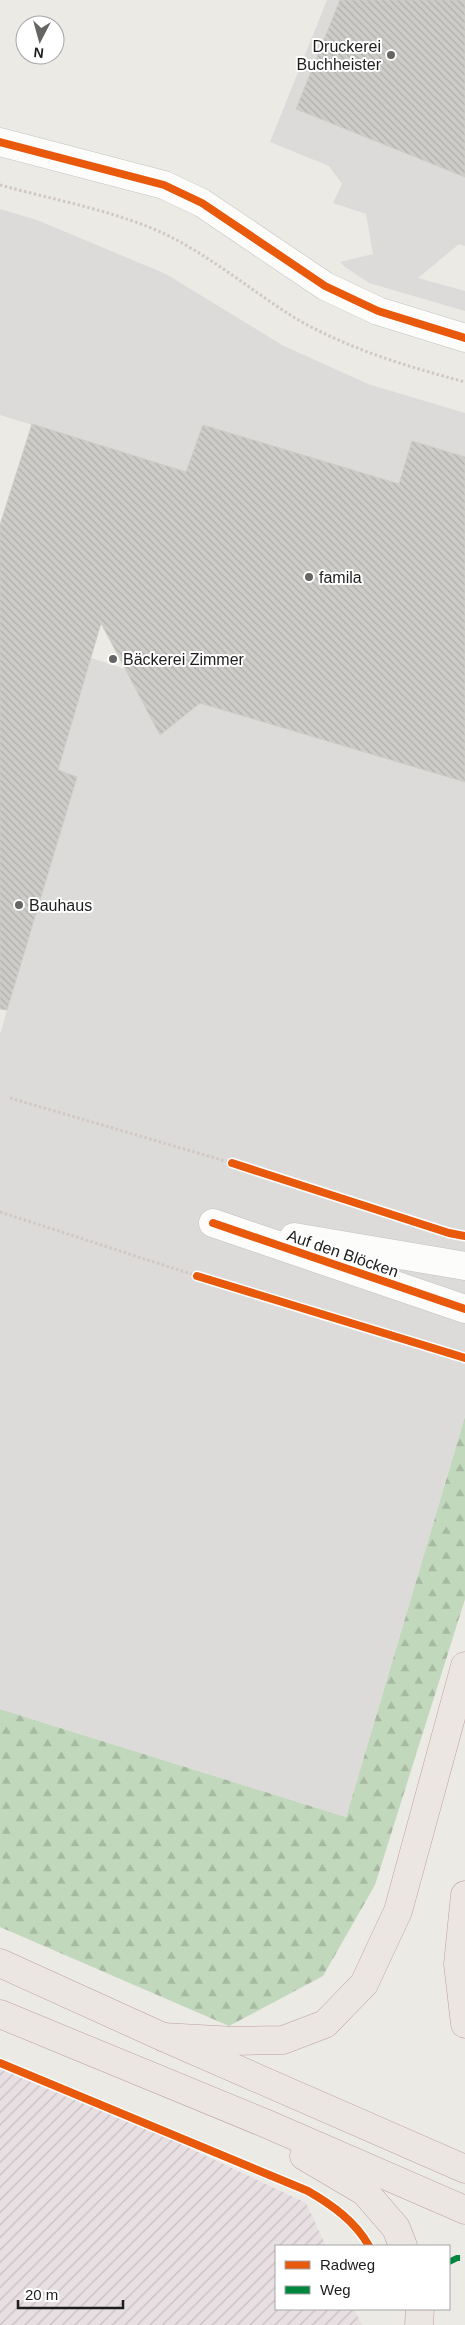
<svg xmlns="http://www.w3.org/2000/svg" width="465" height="2325" viewBox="0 0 465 2325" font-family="Helvetica,sans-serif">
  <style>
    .industrial { fill: url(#industrial-furrows) }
    .forest { fill: url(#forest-firs) }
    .parking { fill: #dcdbd9 }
    .building { fill: url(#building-back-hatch); stroke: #ceccc7 }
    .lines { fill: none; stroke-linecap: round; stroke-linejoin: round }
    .minor-casing { stroke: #c2c2c0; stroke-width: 29 }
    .trunk-casing { stroke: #bda0a2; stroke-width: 29 }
    .path { stroke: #d1c7c3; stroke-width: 3; stroke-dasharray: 2.5 2.5; stroke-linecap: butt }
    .minor { stroke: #fcfcfb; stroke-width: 28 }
    .trunk { stroke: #ece6e2; stroke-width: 28 }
    .quiet { stroke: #00873e; stroke-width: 6; stroke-dasharray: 12 6; stroke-linecap: butt }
    .cycleway-casing { stroke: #fff; stroke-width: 11 }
    .cycleway { stroke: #e8590c; stroke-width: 8 }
    .poi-dot { fill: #656563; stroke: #fff; stroke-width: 2 }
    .labels { text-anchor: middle; stroke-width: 4; stroke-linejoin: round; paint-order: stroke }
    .poi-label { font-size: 16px; fill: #1d1d1d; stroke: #fff; text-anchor: start }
    .street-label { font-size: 16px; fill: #1d1d1d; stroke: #fff }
  </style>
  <defs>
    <pattern id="industrial-furrows" width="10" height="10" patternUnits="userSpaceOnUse" patternTransform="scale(1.25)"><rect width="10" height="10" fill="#e8dfe2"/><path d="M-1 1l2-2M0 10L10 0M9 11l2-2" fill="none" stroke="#c7bfc1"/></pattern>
    <pattern id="forest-firs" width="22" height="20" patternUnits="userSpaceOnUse" patternTransform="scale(1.25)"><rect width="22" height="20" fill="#c2d8bc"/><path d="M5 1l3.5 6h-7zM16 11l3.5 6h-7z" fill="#a6b9a1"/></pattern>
    <pattern id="building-back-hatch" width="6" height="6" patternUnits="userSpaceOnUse" patternTransform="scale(1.25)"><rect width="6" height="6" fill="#ceccc8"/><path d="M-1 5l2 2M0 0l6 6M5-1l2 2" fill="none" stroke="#b0afab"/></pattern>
  </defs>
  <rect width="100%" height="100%" fill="#ebeae5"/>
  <path class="industrial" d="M0 2059 306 2203 326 2246H276V2309H354L362 2325H0Z"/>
  <path class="forest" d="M465 1416V1599L375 1885 323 1976 229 2026 0 1927V1709L346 1817Z"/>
  <g class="parking">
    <path d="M327 0H340L296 109 465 177V246L459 244 418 278 465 291V311L369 283 345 267 340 262 373 254 366 214 333 203 342 184 329 166 270 142Z"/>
    <path d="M0 209 37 220 166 274 282 345 368 384 465 413V457L412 441 399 484 186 472 0 415Z"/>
    <path d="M91 658 125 669 160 734 200 703 465 782V1416L346 1817 0 1709V1034L77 777 58 770Z"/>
  </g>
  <g class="building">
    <path d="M340 0H465V177L296 109Z"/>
    <path d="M32 424 186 472 203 425 399 484 412 441 465 457V782L200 703 160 735 101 623 58 770 77 777 7 1010 0 1009V525Z"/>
  </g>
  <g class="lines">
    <g class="minor-casing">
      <g id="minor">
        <path d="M0 142 164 185 202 203 325 286 378 311 465 338"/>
        <path d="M213 1223 465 1309"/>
        <path d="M294 1237 465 1266"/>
      </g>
    </g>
    <g class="trunk-casing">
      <g id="trunk">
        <path d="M465 1895 458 1964 465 2024"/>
        <path d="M0 1963 163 2037 465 2169"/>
        <path d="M0 2014 267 2124 465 2210"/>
        <path d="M163 2037 235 2041 283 2040 325 2024 364 1984 398 1911 465 1666"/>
        <path d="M304 2156 365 2192 396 2228 403 2246"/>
        <path d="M419 2325 420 2309"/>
      </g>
    </g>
    <g class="path">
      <path d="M0 185C54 200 117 211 167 235 213 258 252 291 295 318 348 349 406 366 465 382"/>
      <path d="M10 1098 232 1163"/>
      <path d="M0 1212 197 1276"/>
    </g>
    <use href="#minor" class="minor"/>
    <use href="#trunk" class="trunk"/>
    <path class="quiet" d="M449 2262 457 2258H465"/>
    <g class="cycleway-casing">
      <g id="cycleway">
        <path d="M0 142 164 185 202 203 325 286 378 311 465 338"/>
        <path d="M232 1163 449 1233 465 1236"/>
        <path d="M213 1223 465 1309"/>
        <path d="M197 1276 465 1358"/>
        <path d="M0 2063 308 2191C332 2205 355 2221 369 2246"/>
      </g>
    </g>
    <use href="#cycleway" class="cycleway"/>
  </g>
  <g class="poi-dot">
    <circle cx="391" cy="55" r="5"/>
    <circle cx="309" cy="577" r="5"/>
    <circle cx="113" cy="659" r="5"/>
    <circle cx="19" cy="905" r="5"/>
  </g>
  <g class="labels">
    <g class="poi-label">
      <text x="381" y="52" text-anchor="end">Druckerei<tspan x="381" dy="18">Buchheister</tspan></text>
      <text x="319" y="583">famila</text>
      <text x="123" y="665">Bäckerei Zimmer</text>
      <text x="29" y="911">Bauhaus</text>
    </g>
    <g class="street-label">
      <text transform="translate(343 1253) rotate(19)" y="6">Auf den Blöcken</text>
    </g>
  </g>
  <rect x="275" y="2245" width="175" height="65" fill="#ffffff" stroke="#a5a5a5"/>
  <rect x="285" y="2261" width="25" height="8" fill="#e8590c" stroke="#a5a5a5"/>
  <text x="320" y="2270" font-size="15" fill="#1d1d1d">Radweg</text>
  <rect x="285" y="2286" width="25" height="8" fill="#00873e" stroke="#a5a5a5"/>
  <text x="320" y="2295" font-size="15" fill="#1d1d1d">Weg</text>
  <g transform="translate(40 40) rotate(186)"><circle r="24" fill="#ffffff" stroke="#a5a5a5"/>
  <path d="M0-4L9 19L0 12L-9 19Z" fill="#656563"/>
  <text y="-8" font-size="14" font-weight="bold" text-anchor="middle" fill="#1d1d1d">N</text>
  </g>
  <path d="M18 2300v8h105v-8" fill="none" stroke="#1d1d1d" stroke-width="2.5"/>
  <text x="25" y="2300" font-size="15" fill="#1d1d1d" stroke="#ffffff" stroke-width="4" paint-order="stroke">20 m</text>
</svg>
